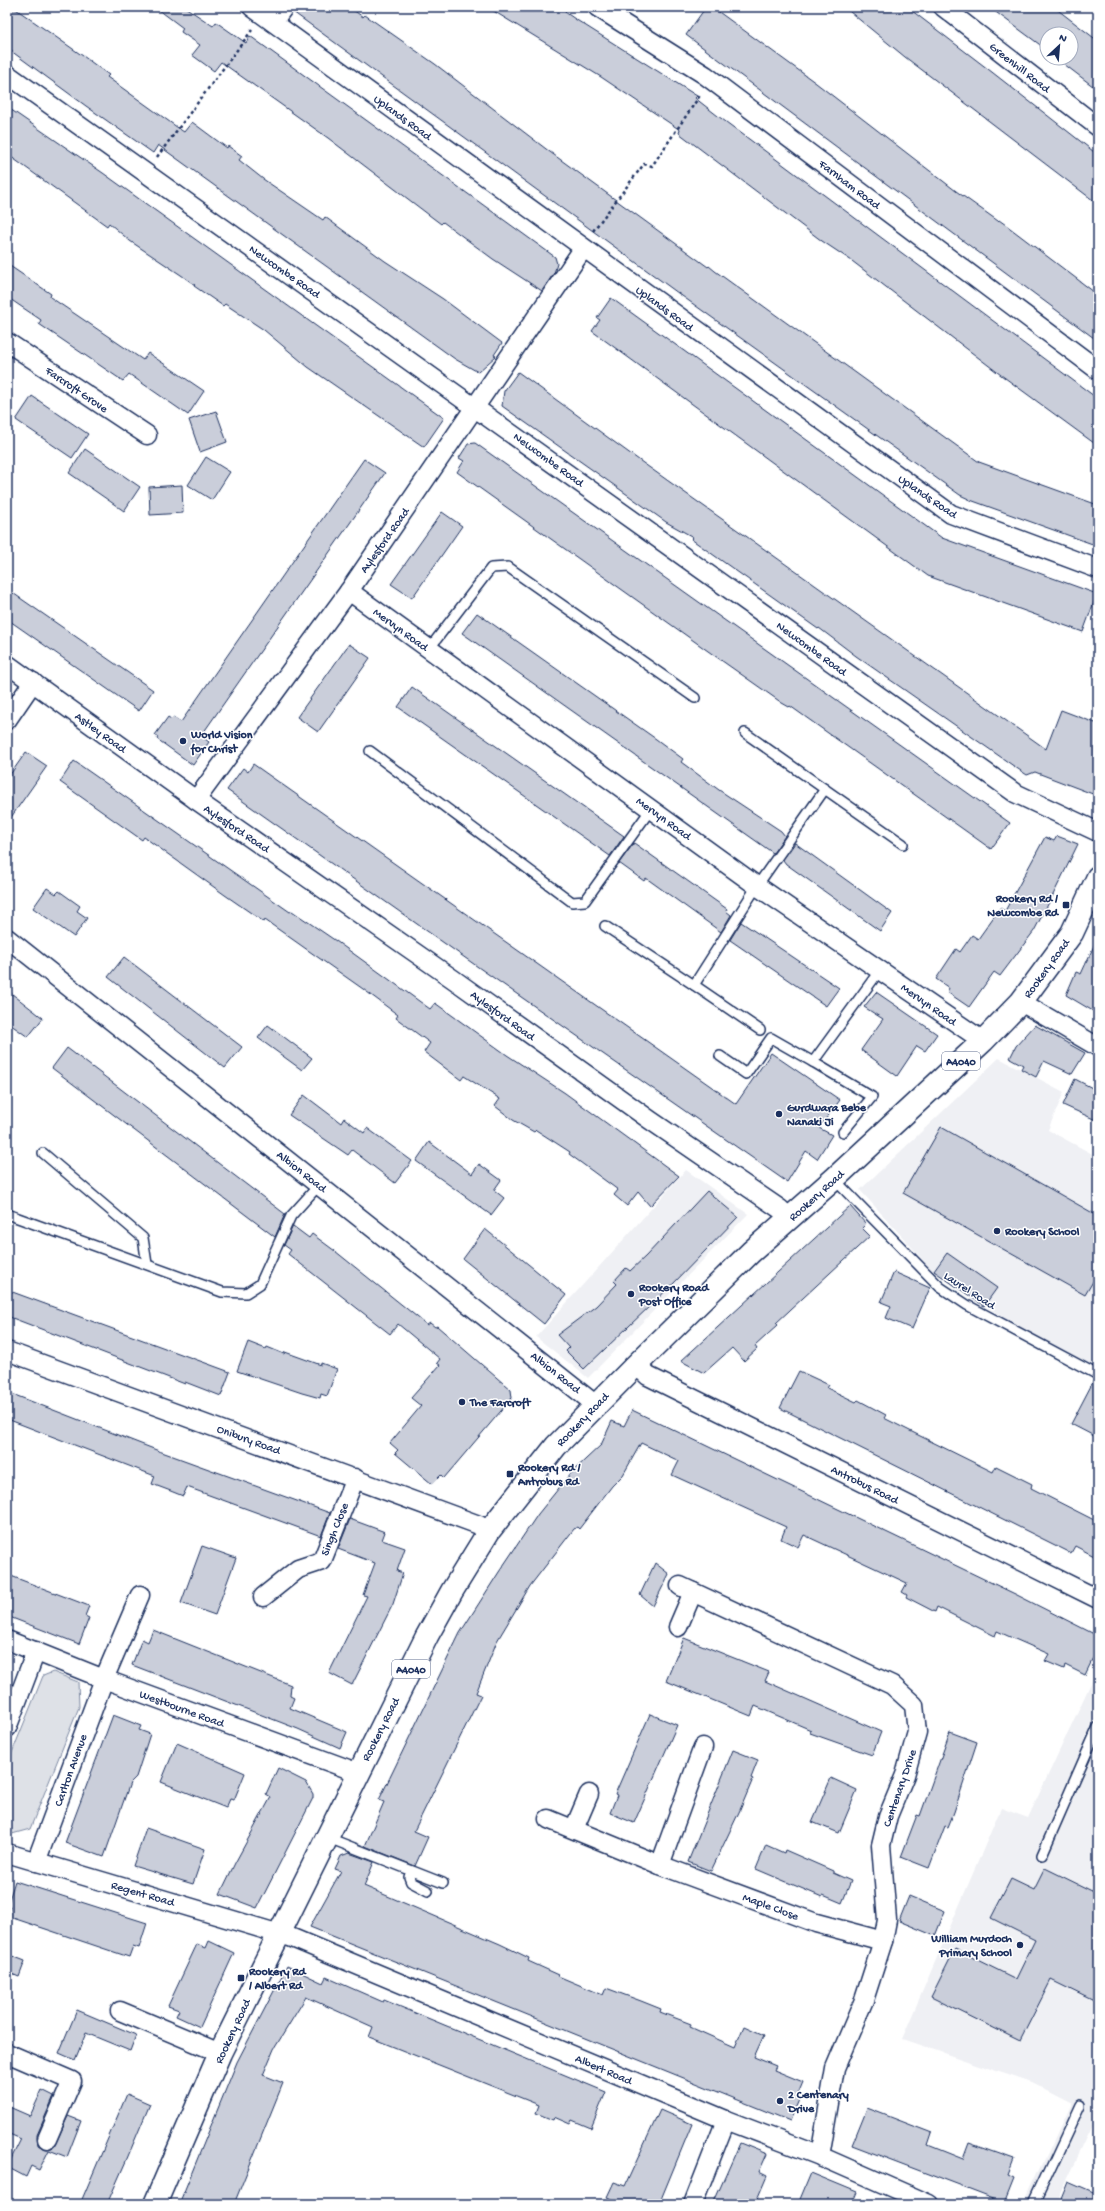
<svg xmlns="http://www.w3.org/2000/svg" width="1105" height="2211" viewBox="0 0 1105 2211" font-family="'Gochi Hand',sans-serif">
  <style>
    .built { fill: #eff0f4 }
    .green { fill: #dee1e7; stroke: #7c88a2 }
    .building { fill: #caceda; stroke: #1b2f5e }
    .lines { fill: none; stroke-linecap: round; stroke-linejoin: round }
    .lane-casing { stroke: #1b2f5e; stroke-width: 12 }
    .street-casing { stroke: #1b2f5e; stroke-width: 21 }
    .primary-casing { stroke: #1b2f5e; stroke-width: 25 }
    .path { stroke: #1b2f5e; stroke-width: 2.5; stroke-dasharray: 3 3; stroke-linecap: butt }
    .lane { stroke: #fff; stroke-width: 9 }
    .street { stroke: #fff; stroke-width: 18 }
    .primary { stroke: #fff; stroke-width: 22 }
    .poi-dot { fill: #1b2f5e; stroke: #fff; stroke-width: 1.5 }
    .labels { text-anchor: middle; stroke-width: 3; stroke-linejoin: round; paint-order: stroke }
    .shield { fill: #fff; stroke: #5f6d8e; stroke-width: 1 }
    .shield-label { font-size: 11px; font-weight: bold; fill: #1b2f5e }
    .street-label { font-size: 12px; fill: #1b2f5e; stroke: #fff }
    .poi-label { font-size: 12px; font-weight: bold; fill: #1b2f5e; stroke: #fff; text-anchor: start }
  </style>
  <rect width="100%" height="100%" fill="#fff"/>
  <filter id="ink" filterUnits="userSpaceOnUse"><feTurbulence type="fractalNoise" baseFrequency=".025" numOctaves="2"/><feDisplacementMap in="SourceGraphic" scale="8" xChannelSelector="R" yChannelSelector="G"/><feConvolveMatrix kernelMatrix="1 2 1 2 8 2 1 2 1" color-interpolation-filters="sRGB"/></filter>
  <g filter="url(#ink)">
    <g class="built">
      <path d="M999 1058 1064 1092 1048 1130 1098 1157V1369L1015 1325 934 1272 860 1190Z"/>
      <path d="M686 1170 748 1214 588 1378 536 1337Z"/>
      <path d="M1098 1668V2115L1055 2204H1024L1071 2103 1032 2083 902 2039 1001 1808 1028 1818Z"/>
    </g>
    <path class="green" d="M53 1672 78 1682 79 1707 30 1829 12 1834 7 1831V1765L43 1676Z"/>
    <g class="building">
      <path d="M7 7H13L83 56 109 75 107 77 181 130 184 132 192 122 227 148 228 146 242 156 239 160 263 179 323 220 325 217 385 261 443 299 502 343 494 355 496 356 478 372 455 359 158 145 153 153 86 106 7 48Z"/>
      <path d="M155 7H185L213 26 216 22 246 43 250 36 555 257 557 264 554 273 542 291 493 259 443 222 441 224 433 218 328 138 221 62 214 71 192 55 200 45 181 32 183 28Z"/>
      <path d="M294 7H349L363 17 365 15 435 64 550 152 708 267 709 266 715 271 979 462 1098 505V546L973 501 960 495 682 296 293 12Z"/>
      <path d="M487 7H569L565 12 575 19 697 96 695 98 718 116 1098 399V446L1001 375 852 261 822 241 679 133 680 130 601 77Z"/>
      <path d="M706 7H712L816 83 956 191 998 221 999 220 1006 225 1098 295V341L686 35Z"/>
      <path d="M844 7H907L988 69 1098 155V204L905 57Z"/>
      <path d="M989 7H1054L1098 41V90L1056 58H1071V34H1047V50Z"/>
      <path d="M7 107 103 173 444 418 424 447 308 367 264 330 225 304 223 306 194 286 195 285 181 275 130 241 109 223 107 226 7 154Z"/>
      <path d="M7 264 51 294 50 297 143 360 148 353 204 391 188 415 129 374 123 381 39 324 41 320 7 297Z"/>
      <path d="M611 298 942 538 1097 594 1083 632 928 576 592 331 600 320 597 318Z"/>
      <path d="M518 372 643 463 1046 749 1061 710 1098 724V796L1035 772 1027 775 1015 767 856 656 819 628 818 629 691 539 693 537 666 522 502 406 504 391Z"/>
      <path d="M32 396 88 434 72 458 16 420Z"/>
      <path d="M216 411 227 442 200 452 189 420Z"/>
      <path d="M475 443 1010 823 991 849 790 706 789 707 782 703 708 651 457 472 464 461 459 458 468 444Z"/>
      <path d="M85 449 140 487 124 511 69 473Z"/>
      <path d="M206 457 230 472 212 500 188 485Z"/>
      <path d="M364 459 385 473 201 736 209 742 193 765 157 739 158 737 155 735 168 717 171 719 173 717 181 722Z"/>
      <path d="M182 485 183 513 150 515 149 487Z"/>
      <path d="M442 512 462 526 412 598 391 584Z"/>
      <path d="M7 589 153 690 139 711 7 619Z"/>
      <path d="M477 613 656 739 683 759 681 762 719 790 781 831 785 836 773 853 462 633Z"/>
      <path d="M349 644 370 658 318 732 297 717Z"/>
      <path d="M412 687 624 836 610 856 398 707Z"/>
      <path d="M26 752 47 766 7 823V779Z"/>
      <path d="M74 761 290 912 292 911 336 941 430 1009 435 1003 507 1055 565 1093 679 1176 650 1206 638 1192 627 1206 614 1195 618 1190 569 1154 570 1152 536 1130 534 1132 513 1120 495 1106 500 1099 464 1076 461 1080 424 1052 430 1043 396 1018 398 1015 363 989 265 920 264 922 225 895 144 837 142 840 60 782Z"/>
      <path d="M253 764 736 1104 771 1053 840 1100 819 1128 832 1135 817 1159 806 1151 787 1182 478 967 227 790 243 768 248 772Z"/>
      <path d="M1057 836 1078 844 1054 893 1034 931 1000 976 994 972 969 1007 947 992 949 988 936 979 956 949 960 952 972 935 978 939 1000 908 1005 911 1045 837 1054 841Z"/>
      <path d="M634 843 727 909 726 911 731 915 721 932 646 878 644 881 619 863Z"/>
      <path d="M795 843 892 913 880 931 786 864 783 860Z"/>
      <path d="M47 888 56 894 59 891 80 906 77 911 87 918 74 937 33 908Z"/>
      <path d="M741 922 839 988 826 1006 730 940Z"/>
      <path d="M1098 937V1014L1066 995 1076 972 1081 974Z"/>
      <path d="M124 957 242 1047 225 1068 108 977Z"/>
      <path d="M7 990 43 1018 28 1037 7 1022Z"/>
      <path d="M876 992 937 1034 925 1051 917 1046 897 1076 861 1050 883 1019 864 1007Z"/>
      <path d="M268 1025 312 1058 302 1070 258 1038Z"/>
      <path d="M1035 1025 1085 1053 1072 1074 1044 1061 1036 1077 1021 1069 1023 1065 1010 1058 1016 1046Z"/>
      <path d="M67 1048 285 1214 275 1237 52 1068Z"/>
      <path d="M1075 1079 1098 1091V1121L1063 1105Z"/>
      <path d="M304 1095 341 1123 344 1118 364 1133 367 1128 412 1161 395 1183 352 1150 348 1155 289 1115Z"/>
      <path d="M941 1127 1098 1216V1273L1085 1295 903 1193Z"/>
      <path d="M429 1142 472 1174 479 1164 501 1180 494 1190 504 1198 491 1215 416 1161Z"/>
      <path d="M707 1191 738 1217 673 1284 584 1369 566 1351 569 1348 557 1335 596 1306 617 1284 614 1281 626 1268 630 1271 646 1256Z"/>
      <path d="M850 1206 866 1224 862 1228 870 1236 776 1323 778 1325 755 1346 757 1349 744 1361 732 1348 704 1373 681 1361Z"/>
      <path d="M293 1226 309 1238 312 1234 335 1251 427 1325 430 1323 435 1327 437 1326 511 1390 512 1398 444 1478 441 1475 432 1484 395 1453 398 1450 390 1443 421 1406 411 1398 440 1365 437 1363 440 1359 398 1324 390 1334 288 1254 291 1250 284 1245Z"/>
      <path d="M485 1229 566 1295 544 1324 463 1259Z"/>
      <path d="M947 1253 997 1288 984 1306 934 1271Z"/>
      <path d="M894 1272 930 1288 912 1329 886 1318 891 1306 881 1302Z"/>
      <path d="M7 1290 230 1372 221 1396 185 1382V1384L7 1316Z"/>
      <path d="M248 1342 266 1349 267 1347 284 1354 285 1352 321 1365V1363L337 1369 327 1396 321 1394 320 1398 302 1393 237 1371Z"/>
      <path d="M799 1371 829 1385 827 1388 856 1402 858 1400 886 1415 884 1418 910 1431 993 1472 996 1466 1032 1484 1031 1488 1098 1522V1558L1075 1546 1071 1553 780 1408Z"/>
      <path d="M1094 1380 1098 1381V1438L1071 1424Z"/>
      <path d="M7 1392 159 1451 330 1513 321 1536 187 1487 183 1496 168 1490 152 1484 155 1476 7 1419Z"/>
      <path d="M632 1410 1015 1594 1098 1636V1648L1085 1675 1065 1665 1064 1669 1045 1661 1049 1654 1008 1636 997 1631 995 1636 937 1607 935 1612 906 1597 907 1595 902 1592 907 1583 804 1535 798 1547 781 1539 786 1527 672 1475 679 1461 641 1443 623 1475 612 1486 579 1529 577 1527 574 1529 530 1586 497 1641 476 1693 481 1695 414 1831 428 1837 415 1866 365 1846 384 1802 379 1800 460 1633 499 1572 538 1514 571 1473 601 1445 612 1421 624 1426Z"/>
      <path d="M350 1519 385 1532 382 1540 405 1548 397 1571 403 1573 393 1604 352 1685 329 1673 367 1596 363 1595 375 1563 338 1549Z"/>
      <path d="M202 1546 236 1558 215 1615 181 1603Z"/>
      <path d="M655 1563 669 1574 653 1606 640 1595Z"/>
      <path d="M11 1576 89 1606 85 1616 89 1618 79 1644 7 1616V1587Z"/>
      <path d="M153 1630 291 1685 290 1696 294 1698 290 1708 347 1732 340 1748 298 1729 132 1665 142 1639 148 1642Z"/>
      <path d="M684 1638 769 1672 765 1681 881 1732 872 1755 810 1733 811 1730 755 1706 751 1716 666 1681Z"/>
      <path d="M650 1714 677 1725 634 1823 610 1813 617 1795 615 1794Z"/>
      <path d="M113 1715 141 1726 139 1730 150 1734 136 1777 130 1783 104 1857 65 1843Z"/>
      <path d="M950 1732 977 1742 954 1812 948 1827 945 1826 929 1868 901 1857 917 1815 920 1816Z"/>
      <path d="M177 1743 245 1773 234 1800 230 1799 226 1808 161 1782Z"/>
      <path d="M733 1750 758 1760 751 1778 753 1779 740 1810 711 1871 688 1862Z"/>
      <path d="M278 1768 306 1782 313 1794V1798L257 1908 220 1894 235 1863 271 1797 266 1794Z"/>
      <path d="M831 1778 857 1790 839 1833 812 1822Z"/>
      <path d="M146 1828 205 1849 193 1884 133 1866Z"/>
      <path d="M766 1845 784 1853 785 1850 833 1871V1873L851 1881 842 1903 823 1895 822 1897 756 1869Z"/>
      <path d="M349 1853 374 1862 364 1886 500 1944 529 1958 528 1961 559 1975 558 1976 603 1995 606 1988 641 2001 661 2009 660 2012 691 2024 690 2027 735 2047 744 2026 764 2035 754 2057 776 2066 774 2070 803 2082 798 2094 801 2095 790 2121 310 1927 341 1871 335 1869 341 1856Z"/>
      <path d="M1045 1868 1098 1894V2003L1051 1980 1020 2041 931 1997 955 1949 1016 1979 1035 1940 991 1918 1011 1879 1034 1890Z"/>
      <path d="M15 1881 147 1923 139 1948 133 1946 129 1957 7 1916 10 1907 7 1906Z"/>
      <path d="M909 1896 945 1911 935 1936 899 1921Z"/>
      <path d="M209 1941 234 1953 200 2027 176 2016 179 2010 168 2006 197 1944 206 1948Z"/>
      <path d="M7 1954 25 1961 19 1977 7 1972Z"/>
      <path d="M287 1966 323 1983 326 1977 383 2002 384 2000 606 2092 591 2128 572 2120 570 2124 554 2117 553 2120 536 2113 539 2105 369 2037 373 2027 306 1997 274 2049 263 2075 283 2083 234 2204H179L237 2062Z"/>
      <path d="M77 2010 136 2035 130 2051 86 2033 75 2060 59 2053Z"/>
      <path d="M42 2090 54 2096 37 2135 38 2145 43 2148 48 2149 54 2147 68 2116 81 2121 67 2157 49 2150 39 2170 31 2166 26 2177 7 2167 21 2139 7 2133V2106L30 2116Z"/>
      <path d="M127 2094 150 2104 126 2161 107 2204H80Z"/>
      <path d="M867 2108 932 2133 928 2145 963 2159 969 2143 1014 2159 1008 2175 1014 2178 1004 2203 852 2145Z"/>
      <path d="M660 2110 692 2124 659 2204H624L607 2197 614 2182 625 2186Z"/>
      <path d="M740 2143 767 2154 759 2172 767 2176 755 2204H713Z"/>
      <path d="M811 2173 857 2192 852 2204H798Z"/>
      <path d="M1068 2182 1098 2195V2204H1059Z"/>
    </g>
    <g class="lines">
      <g class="lane-casing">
        <g id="lane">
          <path d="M429 649 491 568 508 567 695 698"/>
          <path d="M745 733 903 844"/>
          <path d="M370 751 572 902 585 901 651 809"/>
          <path d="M605 926 694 985 757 886 825 789"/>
          <path d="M694 985 760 1030"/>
          <path d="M720 1056 746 1074 771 1038 813 1062"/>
          <path d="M843 1132 872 1097 813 1062 880 970"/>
          <path d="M43 1153 143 1238 147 1264"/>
          <path d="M834 1179 940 1287 967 1305 1098 1375"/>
          <path d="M7 1214 222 1292 246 1293 260 1284 291 1216 319 1185"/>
          <path d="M326 1837 443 1883"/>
          <path d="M1042 1855 1098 1727"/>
          <path d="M411 1871 409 1877 411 1882 428 1891"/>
          <path d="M1034 2204 1080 2105"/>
        </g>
      </g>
      <g class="street-casing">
        <g id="street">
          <path d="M252 7 951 514 1098 569"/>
          <path d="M597 7 705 75 1098 370"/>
          <path d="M943 7 1098 127"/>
          <path d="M273 22 284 7"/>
          <path d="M7 74 1015 793 1098 832"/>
          <path d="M7 342 147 435"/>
          <path d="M349 591 757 886 983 1041"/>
          <path d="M7 664 196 800 453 979 650 1120 780 1209 790 1218"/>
          <path d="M7 720 33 682"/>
          <path d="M196 800 349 591 583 249"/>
          <path d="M7 938 596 1405"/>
          <path d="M1021 1002 1098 1047"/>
          <path d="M7 1351 479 1525 489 1531"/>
          <path d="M636 1365 648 1376 1098 1599"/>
          <path d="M680 1586 892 1685 914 1705 917 1732 905 1775 888 1816 881 1845 887 1920 883 1941 864 2000 835 2068 820 2156"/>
          <path d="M263 1597 298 1569 322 1561 355 1478"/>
          <path d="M678 1627 693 1592"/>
          <path d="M7 1640 104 1679 359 1773"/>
          <path d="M7 1728 36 1651"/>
          <path d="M548 1819 660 1865 816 1923 883 1941"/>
          <path d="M574 1829 589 1794"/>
          <path d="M7 1853 290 1937 726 2120 820 2156 929 2204"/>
          <path d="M36 1862 104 1679 140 1595"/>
          <path d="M660 1865 703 1747"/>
          <path d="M120 2011 220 2053"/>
          <path d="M7 2053 72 2081 47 2139"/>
          <path d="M693 2204 726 2120"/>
        </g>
      </g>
      <g class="primary-casing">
        <path id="primary" d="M155 2204 220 2053 427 1636 452 1591 489 1531 556 1446 636 1365 751 1252 834 1179 983 1041 1021 1002 1072 933 1098 877"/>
      </g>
      <g class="path">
        <path d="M157 157 252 30"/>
        <path d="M593 231 644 164 652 166 701 94"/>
      </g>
      <use href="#lane" class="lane"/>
      <use href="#street" class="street"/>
      <use href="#primary" class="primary"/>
    </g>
  </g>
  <g class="poi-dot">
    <circle cx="183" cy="741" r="4"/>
    <rect x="1062" y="901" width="8" height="8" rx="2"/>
    <circle cx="779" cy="1114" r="4"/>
    <circle cx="997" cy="1231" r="4"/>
    <circle cx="631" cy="1294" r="4"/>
    <circle cx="462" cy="1402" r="4"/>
    <rect x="506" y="1470" width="8" height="8" rx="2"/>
    <circle cx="1020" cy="1945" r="4"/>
    <rect x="237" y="1974" width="8" height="8" rx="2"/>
    <circle cx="780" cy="2101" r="4"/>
  </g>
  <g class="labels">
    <g class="shield">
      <rect x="942" y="1052" width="38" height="18" rx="3"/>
      <rect x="392" y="1660" width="38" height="18" rx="3"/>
    </g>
    <g class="shield-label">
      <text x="961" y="1065">A4040</text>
      <text x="411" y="1673">A4040</text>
    </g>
    <g class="street-label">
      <text transform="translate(1020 67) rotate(38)" y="4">Greenhill Road</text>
      <text transform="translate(403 117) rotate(36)" y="4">Uplands Road</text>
      <text transform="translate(850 184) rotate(37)" y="4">Farnham Road</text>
      <text transform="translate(285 271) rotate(35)" y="4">Newcombe Road</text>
      <text transform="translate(665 308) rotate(36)" y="4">Uplands Road</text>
      <text transform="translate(77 389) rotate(34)" y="4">Farcroft Grove</text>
      <text transform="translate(549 459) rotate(36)" y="4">Newcombe Road</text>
      <text transform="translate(928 496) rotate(34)" y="4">Uplands Road</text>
      <text transform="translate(384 540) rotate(-55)" y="4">Aylesford Road</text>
      <text transform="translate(401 629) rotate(36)" y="4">Mervyn Road</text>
      <text transform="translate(812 648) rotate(36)" y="4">Newcombe Road</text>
      <text transform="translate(101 732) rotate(36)" y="4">Astley Road</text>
      <text transform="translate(664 818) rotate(36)" y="4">Mervyn Road</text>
      <text transform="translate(237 828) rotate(34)" y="4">Aylesford Road</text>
      <text transform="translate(1046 968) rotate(-54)" y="4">Rookery Road</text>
      <text transform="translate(929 1004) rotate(35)" y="4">Mervyn Road</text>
      <text transform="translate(503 1015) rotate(36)" y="4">Aylesford Road</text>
      <text transform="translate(302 1171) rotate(38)" y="4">Albion Road</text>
      <text transform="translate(816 1195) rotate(-42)" y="4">Rookery Road</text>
      <text transform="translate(970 1290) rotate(33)" y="4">Laurel Road</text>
      <text transform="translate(556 1372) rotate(38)" y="4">Albion Road</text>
      <text transform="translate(582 1419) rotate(-46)" y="4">Rookery Road</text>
      <text transform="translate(249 1439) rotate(20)" y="4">Onibury Road</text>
      <text transform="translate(865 1484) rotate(26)" y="4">Antrobus Road</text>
      <text transform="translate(334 1529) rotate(-68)" y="4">Singh Close</text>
      <text transform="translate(182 1708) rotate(20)" y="4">Westbourne Road</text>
      <text transform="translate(380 1729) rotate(-63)" y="4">Rookery Road</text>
      <text transform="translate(70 1770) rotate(-70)" y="4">Carlton Avenue</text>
      <text transform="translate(899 1788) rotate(-71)" y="4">Centenary Drive</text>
      <text transform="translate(143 1893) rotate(16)" y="4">Regent Road</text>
      <text transform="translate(771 1906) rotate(20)" y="4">Maple Close</text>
      <text transform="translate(232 2031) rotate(-65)" y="4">Rookery Road</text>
      <text transform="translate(604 2069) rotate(23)" y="4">Albert Road</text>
    </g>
    <g class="poi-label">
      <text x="191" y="738">World Vision<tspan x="191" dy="14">for Christ</tspan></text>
      <text x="1058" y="902" text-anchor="end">Rookery Rd /<tspan x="1058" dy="14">Newcombe Rd</tspan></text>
      <text x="787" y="1111">Gurdwara Bebe<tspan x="787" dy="14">Nanaki Ji</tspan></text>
      <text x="1005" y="1235">Rookery School</text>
      <text x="639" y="1291">Rookery Road<tspan x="639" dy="14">Post Office</tspan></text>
      <text x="470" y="1406">The Farcroft</text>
      <text x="518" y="1471">Rookery Rd /<tspan x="518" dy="14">Antrobus Rd</tspan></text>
      <text x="1012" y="1942" text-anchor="end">William Murdoch<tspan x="1012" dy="14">Primary School</tspan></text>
      <text x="249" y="1975">Rookery Rd<tspan x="249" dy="14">/ Albert Rd</tspan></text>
      <text x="788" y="2098">2 Centenary<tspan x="788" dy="14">Drive</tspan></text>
    </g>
  </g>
  <rect width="1105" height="2211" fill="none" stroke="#fff" stroke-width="24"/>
  <rect x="12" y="12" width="1081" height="2187" fill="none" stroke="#1b2f5e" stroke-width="1.5" filter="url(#ink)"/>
  <g transform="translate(1059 46) rotate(26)"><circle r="19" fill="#ffffff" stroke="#a4acbf"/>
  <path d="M0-3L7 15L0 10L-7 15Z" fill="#1b2f5e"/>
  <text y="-6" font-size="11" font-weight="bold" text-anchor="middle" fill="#1b2f5e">N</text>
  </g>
</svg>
